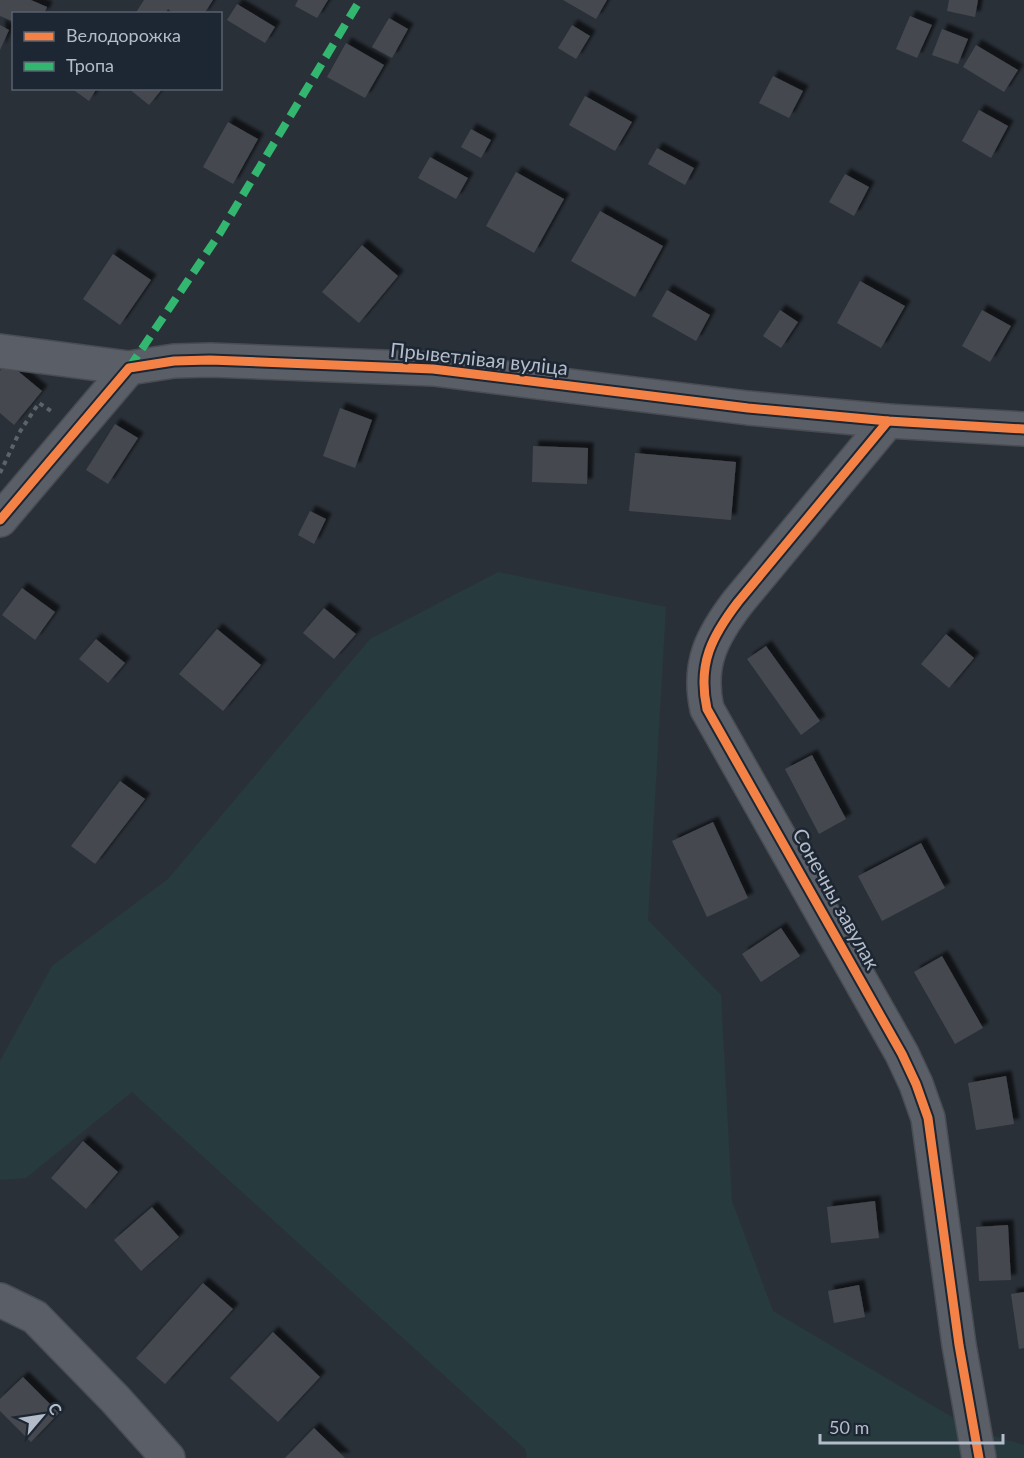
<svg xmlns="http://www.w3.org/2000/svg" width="1024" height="1458" viewBox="0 0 1024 1458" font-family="Lato,sans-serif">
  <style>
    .green { fill: #273a3e }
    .building { fill: #444950; filter: url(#shadow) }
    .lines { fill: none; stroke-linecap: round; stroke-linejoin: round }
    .minor-casing { stroke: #484c53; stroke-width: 36 }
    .path { stroke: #5d636a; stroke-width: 4; stroke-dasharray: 4.5 4.5; stroke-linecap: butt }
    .minor { stroke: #5a5e66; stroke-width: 33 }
    .quiet { stroke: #33b770; stroke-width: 8; stroke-dasharray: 15 8; stroke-linecap: butt }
    .cycleway-casing { stroke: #1d2633; stroke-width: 13 }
    .cycleway { stroke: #f48246; stroke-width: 9 }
    .labels { text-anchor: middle; stroke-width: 5; stroke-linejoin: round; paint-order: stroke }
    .street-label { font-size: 20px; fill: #b4bcc9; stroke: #1d2633 }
  </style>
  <defs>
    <filter id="shadow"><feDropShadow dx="5.5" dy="-5.5" stdDeviation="1.5" flood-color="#0009"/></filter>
  </defs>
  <rect width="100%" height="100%" fill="#2a3038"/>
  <path class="green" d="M498 572 666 607 648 920 721 995 732 1201 773 1311 974 1430 1024 1445V1458H527L525 1449 132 1092 26 1178 0 1180V1061L52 966 168 879 370 639Z"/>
  <g class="building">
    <path d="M0 0H31L47 7 44 14H14V22L0 16Z"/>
    <path d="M144 0H213L204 14H174L168 9 165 14H135Z"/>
    <path d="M298 0H328L317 18 295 6Z"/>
    <path d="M563 0H607L596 19Z"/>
    <path d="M949 0H978L975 17 947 11Z"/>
    <path d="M237 4 275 27 265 43 227 20Z"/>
    <path d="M910 16 932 25 917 58 896 49Z"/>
    <path d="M389 18 408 29 392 58 372 47Z"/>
    <path d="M0 25 9 30 0 50Z"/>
    <path d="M572 25 590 36 576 59 558 48Z"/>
    <path d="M942 29 968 39 958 64 932 55Z"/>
    <path d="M346 43 384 65 365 98 327 77Z"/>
    <path d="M976 45 1018 70 1004 92 963 67Z"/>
    <path d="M773 76 803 91 789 118 759 103Z"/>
    <path d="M71 88H97L89 101Z"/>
    <path d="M128 88H163L149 105Z"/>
    <path d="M585 96 632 122 615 151 569 125Z"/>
    <path d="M979 110 1008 126 991 158 962 141Z"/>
    <path d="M228 122 258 139 233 184 203 167Z"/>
    <path d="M471 129 491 140 481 158 461 147Z"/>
    <path d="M657 148 694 168 685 185 648 164Z"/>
    <path d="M430 157 468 178 456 199 418 178Z"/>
    <path d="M516 172 564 199 534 253 486 226Z"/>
    <path d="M845 174 869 187 854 216 829 202Z"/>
    <path d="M600 211 663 246 635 297 571 261Z"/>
    <path d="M362 245 398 276 359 323 322 292Z"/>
    <path d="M113 254 151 280 120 325 83 299Z"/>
    <path d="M860 281 905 306 881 348 837 323Z"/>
    <path d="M667 290 710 315 696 341 652 316Z"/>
    <path d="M780 310 798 322 781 348 763 336Z"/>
    <path d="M982 310 1011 326 990 362 962 346Z"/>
    <path d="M7 362 42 391 14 425 0 413V371Z"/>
    <path d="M340 408 372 420 355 468 323 456Z"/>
    <path d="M115 424 138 438 108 484 86 470Z"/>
    <path d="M533 446 588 448 587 484 532 482Z"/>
    <path d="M635 453 736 462 731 520 629 511Z"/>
    <path d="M310 511 326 519 314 544 298 535Z"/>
    <path d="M22 588 55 612 35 640 2 615Z"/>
    <path d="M324 608 356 634 334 659 303 633Z"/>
    <path d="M217 629 261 665 223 711 179 674Z"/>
    <path d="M946 634 974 658 949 688 921 664Z"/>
    <path d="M96 639 125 663 108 683 79 659Z"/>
    <path d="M766 646 820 721 801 735 747 659Z"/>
    <path d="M812 755 846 819 819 834 785 769Z"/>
    <path d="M120 781 145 799 95 864 71 846Z"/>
    <path d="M713 822 748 898 707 917 672 841Z"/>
    <path d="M921 843 945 888 882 921 858 876Z"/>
    <path d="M781 928 800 956 761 982 742 954Z"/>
    <path d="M942 956 983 1028 955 1044 914 972Z"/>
    <path d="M1006 1076 1014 1124 976 1130 968 1083Z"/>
    <path d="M83 1141 118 1172 86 1209 51 1178Z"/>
    <path d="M875 1201 879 1238 831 1243 827 1207Z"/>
    <path d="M152 1207 179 1237 141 1271 114 1240Z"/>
    <path d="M1008 1225 1011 1280 979 1281 976 1227Z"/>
    <path d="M203 1283 233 1309 165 1384 136 1358Z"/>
    <path d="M859 1285 865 1317 834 1323 828 1291Z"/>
    <path d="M1024 1292V1348L1019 1349 1011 1294Z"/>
    <path d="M273 1332 320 1377 278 1422 230 1378Z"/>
    <path d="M23 1377 59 1413 31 1442 0 1411V1399Z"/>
    <path d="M314 1428 345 1458H285Z"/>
  </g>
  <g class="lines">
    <g class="minor-casing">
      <g id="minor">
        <path d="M0 351 129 368"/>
        <path d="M888 421 738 602C712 636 697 664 707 709L902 1054 916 1084 928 1118 959 1345 979 1458"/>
        <path d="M0 520 129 368 174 361 210 360 433 369 748 408 888 421 1024 429"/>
        <path d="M0 1300 35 1317 115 1399 168 1458"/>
      </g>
    </g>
    <path class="path" d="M0 473 19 433 39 403 54 413"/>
    <use href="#minor" class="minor"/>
    <path class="quiet" d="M129 368 220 233 360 0"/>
    <g class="cycleway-casing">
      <g id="cycleway">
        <path d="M888 421 738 602C712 636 697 664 707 709L902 1054 916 1084 928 1118 959 1345 979 1458"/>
        <path d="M0 520 129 368 174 361 210 360 433 369 748 408 888 421 1024 429"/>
      </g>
    </g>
    <use href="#cycleway" class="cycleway"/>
  </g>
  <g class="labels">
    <g class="street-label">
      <text transform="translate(479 359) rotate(6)" y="7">Прыветлівая вуліца</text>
      <text transform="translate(836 899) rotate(61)" y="7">Сонечны завулак</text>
    </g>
  </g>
  <rect x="12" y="12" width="210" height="78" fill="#1d2633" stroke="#59626f" stroke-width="1.5"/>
  <rect x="24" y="32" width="30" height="9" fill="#f48246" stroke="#59626f" stroke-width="1.5"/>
  <text x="66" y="42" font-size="18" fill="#b4bcc9">Велодорожка</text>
  <rect x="24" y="62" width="30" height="9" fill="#33b770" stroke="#59626f" stroke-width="1.5"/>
  <text x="66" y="72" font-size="18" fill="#b4bcc9">Тропа</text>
  <g transform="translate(42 1416) rotate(61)" stroke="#1d2633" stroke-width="4.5" paint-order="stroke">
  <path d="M0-4.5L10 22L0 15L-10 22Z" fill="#b4bcc9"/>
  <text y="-9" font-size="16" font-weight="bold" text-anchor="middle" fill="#b4bcc9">С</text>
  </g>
  <path d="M820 1434v9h183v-9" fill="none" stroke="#b4bcc9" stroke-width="3"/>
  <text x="829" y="1434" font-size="18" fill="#b4bcc9" stroke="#1d2633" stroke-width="4.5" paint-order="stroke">50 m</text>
</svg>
